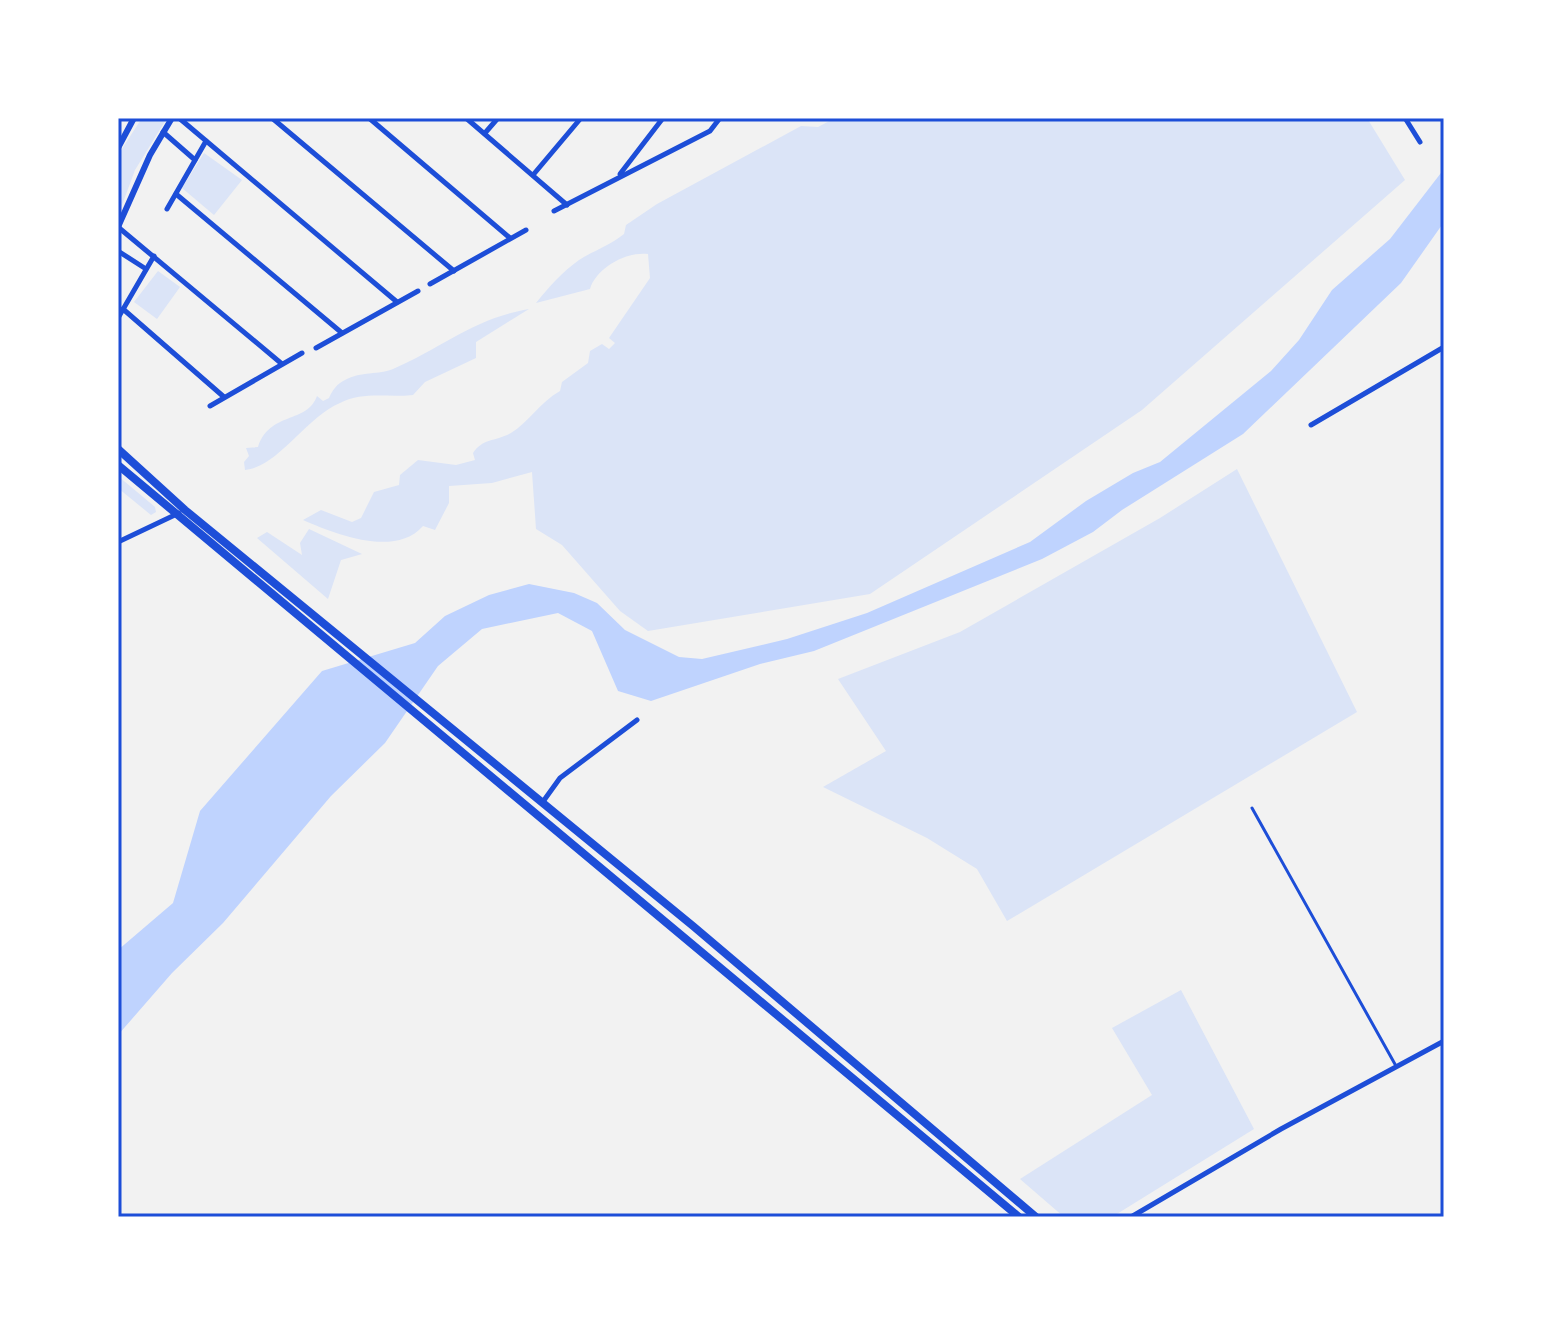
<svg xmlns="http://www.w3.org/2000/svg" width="1562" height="1335" viewBox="0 0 1562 1335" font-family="Helvetica,sans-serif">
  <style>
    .green { fill: #dbe4f7 }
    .water { fill: #bfd3fe }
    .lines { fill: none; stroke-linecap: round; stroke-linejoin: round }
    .service { stroke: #1d4ed8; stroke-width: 3 }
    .minor { stroke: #1d4ed8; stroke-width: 5 }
    .tertiary { stroke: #1d4ed8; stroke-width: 6 }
    .primary { stroke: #1d4ed8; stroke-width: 8 }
    .neatline { fill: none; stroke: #1d4ed8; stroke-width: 3 }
  </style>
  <rect width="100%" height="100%" fill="#f2f2f2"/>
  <g class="green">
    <path d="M142 118H167L135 170 118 216V155Z"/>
    <path d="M835 118H1367L1405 180 1142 410 870 594 648 631 620 611 562 545 536 529 532 472 492 483 449 486V503L435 530 423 526C395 558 335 534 303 520L321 510 352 522 361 518 374 492 399 485 400 475 418 460 456 465 475 460 473 453C483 438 495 442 511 433 529 422 540 402 560 391L562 382 588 363 590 351 602 344 609 349 615 343 609 338 650 278 648 254C627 251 596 268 590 289L536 303C549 287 562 272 579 260 595 250 609 246 624 234L626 225 657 204 801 126 818 127Z"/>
    <path d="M204 153 242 180 214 215 182 188Z"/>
    <path d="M158 271 180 287 157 319 134 302Z"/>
    <path d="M529 309 476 342V358L425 382 413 395C387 398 364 391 340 403 305 418 278 467 245 470L244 462 249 456 246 448 258 447C270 411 307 424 317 396L323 401 329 398C333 389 337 384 345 380 361 371 379 375 393 369 444 347 472 319 529 309Z"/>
    <path d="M1237 469 1357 712 1007 921 977 869 927 838 823 787 886 751 838 679 960 632 1160 518Z"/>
    <path d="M118 476 155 507 156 512 151 515 118 488Z"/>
    <path d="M309 529 362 554 341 560 328 599 257 538 267 532 302 555 300 543Z"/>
    <path d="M1181 990 1254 1129 1112 1217H1064L1020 1179 1152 1095 1112 1028Z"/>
  </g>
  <path class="water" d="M1444 169V222L1401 283 1243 434 1122 510 1093 532 1042 559 814 651 760 664 651 701 618 691 592 631 558 613 482 629 438 666 385 743 331 796 223 923 172 973 118 1035V950L173 903 200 811 322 671 415 643 445 616 489 595 529 584 574 593 597 603 625 630 679 657 702 659 787 639 867 613 1030 542 1086 501 1133 473 1160 462 1271 371 1299 340 1332 290 1390 239Z"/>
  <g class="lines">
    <path class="service" d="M1252 808 1396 1066"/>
    <g class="minor">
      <path d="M179 118 397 302"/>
      <path d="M272 118 454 271"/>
      <path d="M369 118 510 238"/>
      <path d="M466 118 567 205"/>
      <path d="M1405 118 1420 142"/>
      <path d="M163 132 195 160"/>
      <path d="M485 133 498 118"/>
      <path d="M620 174 663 118"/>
      <path d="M533 175 581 118"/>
      <path d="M176 194 342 333"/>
      <path d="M167 209 206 141"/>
      <path d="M554 211 710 131 720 118"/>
      <path d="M118 227 282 364"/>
      <path d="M118 251 146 269"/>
      <path d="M430 284 526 230"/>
      <path d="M123 309 224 397"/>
      <path d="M118 318 154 256"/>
      <path d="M316 348 418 291"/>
      <path d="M210 406 302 353"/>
      <path d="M1311 425 1444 347"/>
      <path d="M118 542 179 513"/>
      <path d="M542 803 560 778 637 720"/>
      <path d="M1131 1217 1281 1129 1444 1041"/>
    </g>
    <g class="tertiary">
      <path d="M118 148 134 118"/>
      <path d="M118 227 150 155 172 118"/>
    </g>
    <g class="primary">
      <path d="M118 449 185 510 693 926 1036 1217"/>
      <path d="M118 465 1019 1217"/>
    </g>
  </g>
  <rect width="1562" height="1335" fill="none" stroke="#ffffff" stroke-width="240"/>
  <rect x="120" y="120" width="1322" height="1095" class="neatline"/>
</svg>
